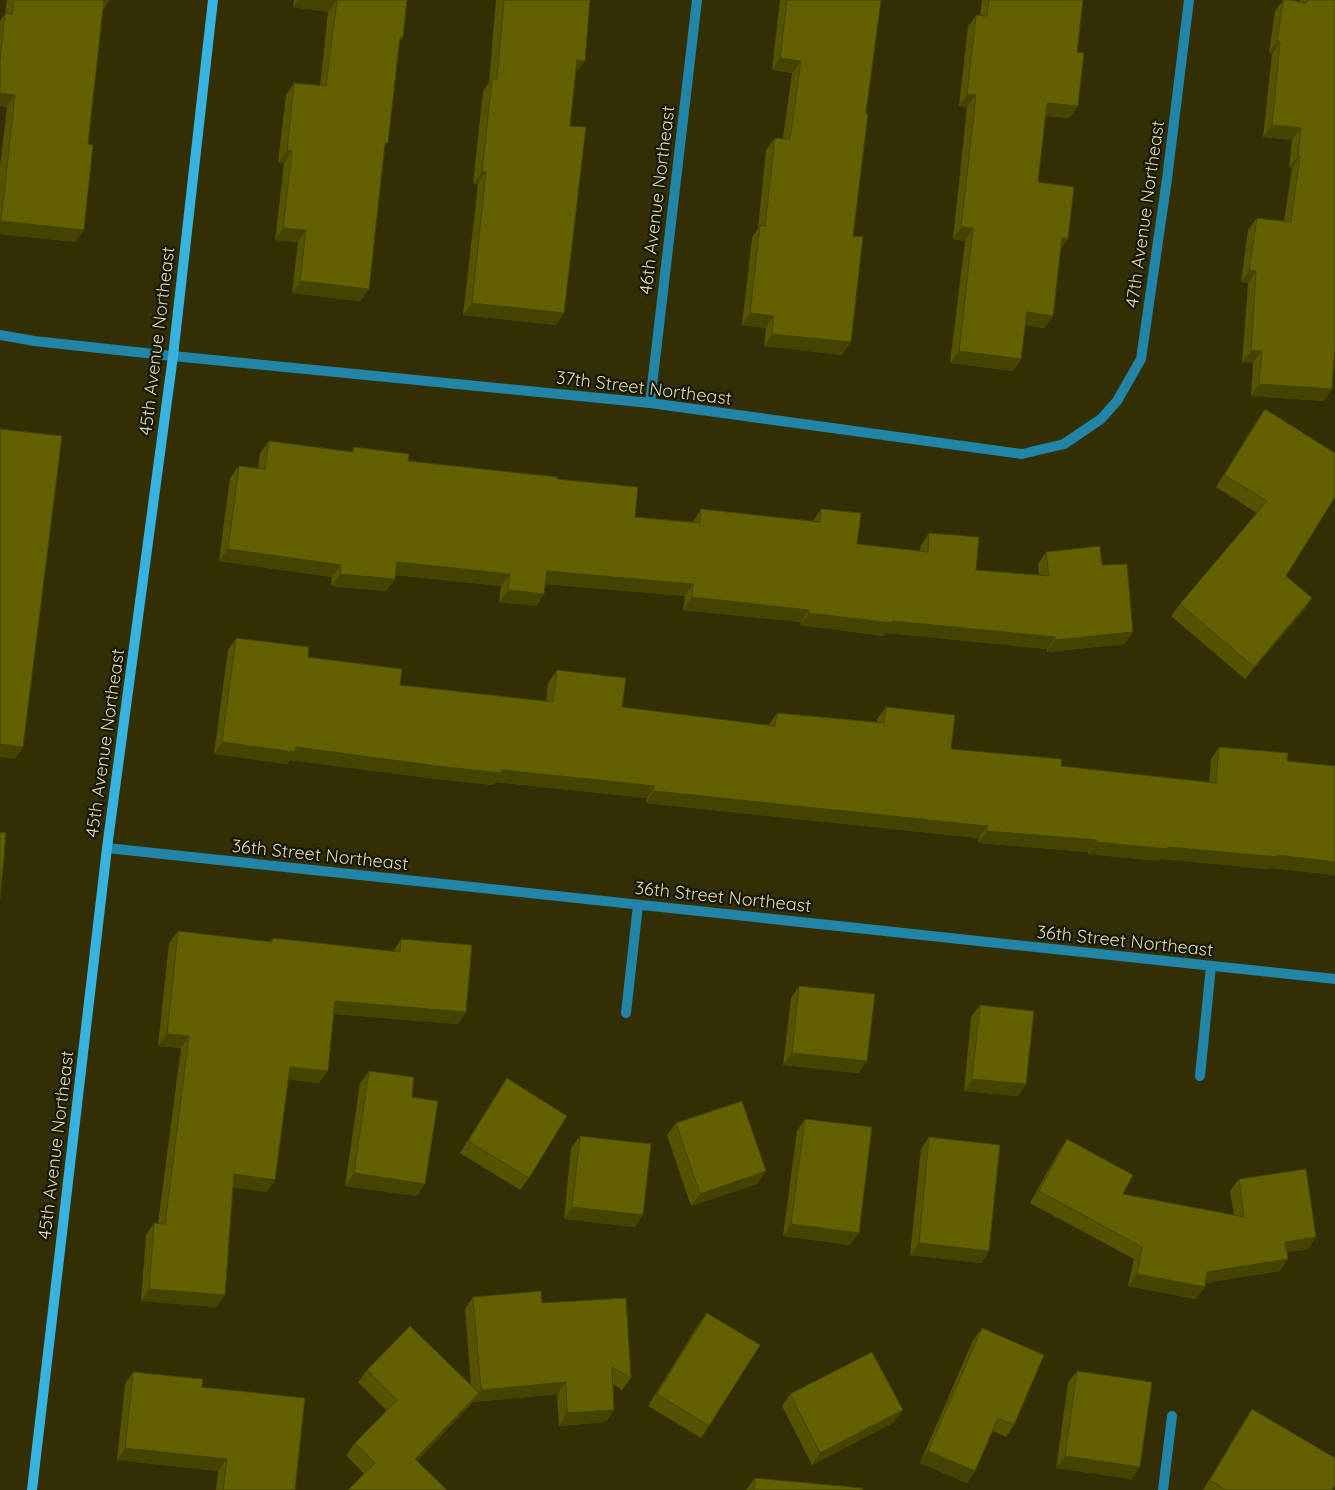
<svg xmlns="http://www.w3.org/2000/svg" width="1335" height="1490" viewBox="0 0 1335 1490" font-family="Quicksand,sans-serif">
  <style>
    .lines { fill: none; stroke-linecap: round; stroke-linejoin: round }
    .lane { stroke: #2285a8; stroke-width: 10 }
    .street { stroke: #2285a8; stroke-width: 10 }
    .secondary { stroke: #38b3e0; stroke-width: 10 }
    .wall { fill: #555300 }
    .shaded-wall { fill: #454300 }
    .building { fill: #636000; stroke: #454300 }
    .labels { text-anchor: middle; stroke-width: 4.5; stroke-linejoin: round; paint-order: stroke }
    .street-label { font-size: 18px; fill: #dedeb7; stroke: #181701 }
  </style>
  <rect width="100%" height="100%" fill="#312f03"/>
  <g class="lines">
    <g class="lane">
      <path d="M626 1013 638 905"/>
      <path d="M1200 1076 1211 966"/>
      <path d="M1163 1490 1172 1416"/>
    </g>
    <g class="street">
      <path d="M0 335 34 341 173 356 650 403 1022 454 1064 444 1101 419 1117 401 1141 359 1167 179 1189 0"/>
      <path d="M650 403 697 0"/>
      <path d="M107 848 1335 979"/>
    </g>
    <path class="secondary" d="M32 1490 107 848 173 356 213 0"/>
  </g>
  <g class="wall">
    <path d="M7 0H109L103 10 88 144 84 230 75 242 0 234V167L7 107 0 106V21L5 14Z"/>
    <path d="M294 0H407L403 37 399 42 385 148 369 289 360 301 292 293 298 242 275 240 284 163H278L286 95 294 83 320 86 328 12 293 7Z"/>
    <path d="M496 0H590L576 73 570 126 564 313 556 325 463 315 478 184H473L483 91 489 83Z"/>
    <path d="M780 0H881L866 113 853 236 842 355 764 346 766 328 742 325 752 237 758 229 766 150 775 138H783L792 73 772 70Z"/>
    <path d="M982 0H1083L1070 118 1045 116 1038 182 1068 239 1061 249 1053 316 1044 328 1025 325 1021 359 1013 371 950 363 965 241 953 239 967 107 959 106 968 27 976 15H980Z"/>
    <path d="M1283 0H1291L1300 2V0H1335L1324 401 1251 396 1253 363H1242L1248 283 1241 282 1248 230 1257 218 1284 221 1292 168H1289L1292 140 1263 137 1272 54 1269 53 1275 11Z"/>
    <path d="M1265 409 1286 576 1312 598 1304 610 1245 679 1171 616 1180 604 1257 513 1216 487 1256 422Z"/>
    <path d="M269 441 351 452 354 447 408 461 557 479 635 517 693 522 701 509 813 521 821 509 857 544 920 551 921 545 929 533 976 570 1039 575 1038 564 1046 552 1102 565 1125 644 1047 652V649L886 633 884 636 800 625 801 622 683 610 685 596 545 584 544 594 536 606 499 602 501 586 395 575V579L386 591 331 586 332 577 219 561 230 478 239 466 258 468 260 453Z"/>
    <path d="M236 638 308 657 400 685 546 701 548 683 557 670 622 707 768 726 777 713 877 722V719L886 707 951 749 1061 766 1209 783 1211 759 1219 747 1287 761 1335 766V875L1271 868 1269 869 1161 859 1159 861 1088 854V852L978 843 979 838 646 803 647 798 495 782 493 785 429 778 290 760 287 764 214 754 228 650Z"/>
    <path d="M178 931 270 942 273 938 393 952 401 939 466 1012 458 1024 334 1014 319 1083 288 1079 267 1192 233 1187 217 1307 141 1301 146 1235 154 1223H158L181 1048 158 1046 169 943Z"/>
    <path d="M799 986 859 1073 783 1065 791 998Z"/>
    <path d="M980 1005 1026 1084 1018 1096 964 1091 971 1017Z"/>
    <path d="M369 1071 412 1097 417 1196 345 1186 360 1083Z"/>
    <path d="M507 1078 529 1178 520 1190 460 1153 499 1090Z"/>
    <path d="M805 1119 850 1245 783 1236 797 1131Z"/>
    <path d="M676 1123 766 1171 757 1184 691 1206 667 1135Z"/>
    <path d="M580 1136 635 1227 564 1219 571 1148Z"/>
    <path d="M929 1137 989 1251 981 1263 910 1255 921 1149Z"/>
    <path d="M1067 1139 1123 1194 1234 1215 1230 1191 1239 1179 1316 1237 1308 1249 1287 1252 1288 1259 1279 1271 1205 1283 1196 1299 1128 1286 1134 1259 1030 1203 1059 1151Z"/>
    <path d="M473 1297 542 1303 631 1378 622 1390 613 1384 614 1410 606 1422 559 1426 557 1394 473 1402 417 1461 364 1474 346 1455 355 1443 387 1411 358 1382 367 1370 471 1385 465 1309Z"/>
    <path d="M707 1313 709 1426 701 1438 648 1406 698 1325Z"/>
    <path d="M982 1328 1014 1425 1006 1437 993 1431 975 1471 967 1483 920 1463 973 1340Z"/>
    <path d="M1077 1371 1132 1479 1056 1468 1068 1383Z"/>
    <path d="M133 1372 202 1387 295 1490H216L218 1471 117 1460 125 1384Z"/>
    <path d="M790 1394 894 1422 862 1439 861 1438 860 1440 812 1465 782 1406Z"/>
    <path d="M1252 1409 1332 1490H1203L1244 1421Z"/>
    <path d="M755 1478 862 1490H746Z"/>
  </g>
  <g class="shaded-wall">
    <path d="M104 0 109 1 101 13Z"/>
    <path d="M298 0H337L328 12 293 7Z"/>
    <path d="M1277 41 1280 42 1272 54 1269 53Z"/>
    <path d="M780 58 801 61 792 73 772 70Z"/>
    <path d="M577 60 585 61 576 73Z"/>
    <path d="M0 93 15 95 7 107 0 106Z"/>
    <path d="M967 94 976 95 967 107 959 106Z"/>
    <path d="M1047 103 1078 106 1070 118 1038 115Z"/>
    <path d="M1272 125 1301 128 1292 140 1263 137Z"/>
    <path d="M287 151H292L284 163H278Z"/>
    <path d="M1298 156H1300L1292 168H1289Z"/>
    <path d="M482 172H486L478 184H473Z"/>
    <path d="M1 221 84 230 75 242 0 234V222Z"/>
    <path d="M961 227 973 228 965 241 953 239Z"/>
    <path d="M283 228 306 230 298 242 275 240Z"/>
    <path d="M1062 238 1068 239 1059 251Z"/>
    <path d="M1249 270 1256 271 1248 283 1241 282Z"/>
    <path d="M300 281 369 289 360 301 292 293Z"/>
    <path d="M472 303 564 313 556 325 463 315Z"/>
    <path d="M1027 312 1053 316 1044 328 1018 324Z"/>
    <path d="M750 313 774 316 766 328 742 325Z"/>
    <path d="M772 334 851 342 842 355 764 346Z"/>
    <path d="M959 351 1021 359 1013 371 950 363Z"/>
    <path d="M1251 351H1262L1253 363H1242Z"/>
    <path d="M1259 384 1332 389 1324 401 1251 396Z"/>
    <path d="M228 549 341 565 332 577 219 561Z"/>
    <path d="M397 562 510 574 501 586 388 574Z"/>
    <path d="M547 571 693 584 685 596 538 583Z"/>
    <path d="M340 574 395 579 386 591 331 586Z"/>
    <path d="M508 590 544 594 536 606 499 602Z"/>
    <path d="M692 597 809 610 801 622 683 610Z"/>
    <path d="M1312 598 1304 610 1245 679 1254 667Z"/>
    <path d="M809 613 893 621 1055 637 1047 649 886 633 884 636 800 625Z"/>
    <path d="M1133 632 1125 644 1047 652 1055 640Z"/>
    <path d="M222 742 296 747 655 786 647 798 495 782 493 785 429 778 290 760 287 764 214 754Z"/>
    <path d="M0 744 23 747 15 759 0 757Z"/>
    <path d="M654 791 987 826 979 838 646 803Z"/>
    <path d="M987 831 1097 840 1088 852 978 843Z"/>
    <path d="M1096 842 1278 855 1335 862V875L1271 868 1269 869 1161 859 1159 861 1088 854Z"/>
    <path d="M335 1001 466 1012 458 1024 327 1013Z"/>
    <path d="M167 1034 189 1036 181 1048 158 1046Z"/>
    <path d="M792 1053 867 1061 859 1073 783 1065Z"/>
    <path d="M290 1067 328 1071 319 1083 282 1079Z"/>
    <path d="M972 1079 1026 1084 1018 1096 964 1091Z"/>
    <path d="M766 1171 757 1184 691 1206 700 1194Z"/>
    <path d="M354 1173 425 1184 417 1196 345 1186Z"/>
    <path d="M234 1174 275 1180 267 1192 226 1187Z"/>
    <path d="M572 1207 643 1215 635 1227 564 1219Z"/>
    <path d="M791 1224 859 1233 850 1245 783 1236Z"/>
    <path d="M1316 1237 1308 1249 1277 1254 1285 1242Z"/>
    <path d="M919 1243 989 1251 981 1263 910 1255Z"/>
    <path d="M1288 1259 1279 1271 1199 1284 1207 1272Z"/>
    <path d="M1137 1274 1205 1287 1196 1299 1128 1286Z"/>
    <path d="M149 1289 225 1295 217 1307 141 1301Z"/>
    <path d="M566 1382 557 1394 473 1402 407 1471 415 1459 477 1396 481 1390Z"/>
    <path d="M614 1410 606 1422 559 1426 567 1413Z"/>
    <path d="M903 1410 894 1422 862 1439 861 1438 860 1440 812 1465 820 1453 869 1426Z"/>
    <path d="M125 1448 227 1459 218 1471 117 1460Z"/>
    <path d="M928 1451 975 1471 967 1483 920 1463Z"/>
    <path d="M1065 1456 1140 1467 1132 1479 1056 1468Z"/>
  </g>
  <g class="building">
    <path d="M14 0H109V1L104 0 88 144 93 145 84 230 1 221 15 95 0 93V61L5 13 12 14Z"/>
    <path d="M337 0H407L403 37H400L388 143H385L369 289 300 281 306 230 283 228 292 151H287L294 83 326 86Z"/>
    <path d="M504 0H590L585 61 577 60 570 126 586 127 564 313 472 303 486 172H482L492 79H497Z"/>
    <path d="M787 0H881L866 113 868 114 853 236 863 237 851 342 772 334 774 316 750 313 760 225 765 226 775 138 790 139 801 61 780 58Z"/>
    <path d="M989 0H1083L1077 52 1084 53 1078 106 1047 103 1038 182 1074 187 1068 239 1062 238 1053 316 1027 312 1021 359 959 351 973 228 961 227 976 95 967 94 976 15 987 16Z"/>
    <path d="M1283 0H1291L1306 3 1307 0H1335V345L1332 389 1259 384 1262 351H1251L1256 271 1249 270 1257 218 1291 222 1300 156H1298L1301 128 1272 125 1280 42 1277 41Z"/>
    <path d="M1265 409 1335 453V497L1286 576 1312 598 1254 667 1180 604 1267 501 1224 475Z"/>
    <path d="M0 429 62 436 23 747 0 744Z"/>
    <path d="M269 441 353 452 354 447 409 454 408 461 558 477 557 479 638 487 635 517 700 523 701 509 820 522 821 509 861 513 857 544 928 552 929 533 979 537 976 570 1049 576 1046 552 1100 546 1102 565 1127 564 1133 632 1055 640V637L893 621V623L809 613V610L692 597 693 584 547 571 544 594 508 590 510 574 397 562 395 579 340 574 341 565 228 549 239 466 265 469Z"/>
    <path d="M236 638 309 647 308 657 402 669 400 685 553 702 557 670 626 678 622 707 775 726 777 713 884 723 886 707 955 715 951 749 1062 759 1061 766 1216 783 1219 747 1288 753 1287 761 1335 766V862L1278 855V857L1168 847 1167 849 1096 842 1097 840 987 831V826L654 791 655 786 502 770 501 773 437 766 296 747 295 752 222 742Z"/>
    <path d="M0 832 6 833 0 898Z"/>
    <path d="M178 931 272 942 273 938 400 952 401 939 472 945 466 1012 335 1001 328 1071 290 1067 275 1180 234 1174 225 1295 149 1289 154 1223 165 1224 189 1036 167 1034Z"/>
    <path d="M799 986 875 994 867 1061 792 1053Z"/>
    <path d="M980 1005 1034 1011 1026 1084 972 1079Z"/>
    <path d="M369 1071 414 1077 412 1097 438 1101 425 1184 354 1173Z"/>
    <path d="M507 1078 567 1116 529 1178 468 1141Z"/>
    <path d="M742 1101 766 1171 700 1194 676 1123Z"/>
    <path d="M805 1119 872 1127 859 1233 791 1224Z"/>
    <path d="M580 1136 651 1144 643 1215 572 1207Z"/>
    <path d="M929 1137 1000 1145 989 1251 919 1243Z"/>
    <path d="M1067 1139 1133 1175 1123 1194 1244 1217 1239 1179 1306 1169 1316 1237 1285 1242 1288 1259 1207 1272 1205 1287 1137 1274 1142 1247 1039 1191Z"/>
    <path d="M541 1291 542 1303 626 1298 631 1378 612 1367 614 1410 567 1413 566 1382 481 1390 473 1297Z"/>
    <path d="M707 1313 760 1345 709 1426 657 1394Z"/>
    <path d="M410 1326 479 1393 415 1459 447 1490H348L375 1463 355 1443 397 1400 367 1370Z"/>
    <path d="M982 1328 1044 1355 1014 1425 998 1418 975 1471 928 1451Z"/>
    <path d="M872 1352 903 1410 870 1427 869 1426 868 1428 820 1453 790 1394Z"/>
    <path d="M1077 1371 1152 1382 1140 1467 1065 1456Z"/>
    <path d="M133 1372 203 1379 202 1387 305 1398 295 1490H223L227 1459 125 1448Z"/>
    <path d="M1252 1409 1335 1458V1485L1332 1490H1226L1210 1480Z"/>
    <path d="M755 1478 863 1488 862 1490H754Z"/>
  </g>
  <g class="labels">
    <g class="street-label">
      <text transform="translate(657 200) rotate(-83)" y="6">46th Avenue Northeast</text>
      <text transform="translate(1145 214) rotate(-82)" y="6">47th Avenue Northeast</text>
      <text transform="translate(157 341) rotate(-83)" y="6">45th Avenue Northeast</text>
      <text transform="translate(644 388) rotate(7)" y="6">37th Street Northeast</text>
      <text transform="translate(105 743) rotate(-82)" y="6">45th Avenue Northeast</text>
      <text transform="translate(320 855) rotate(6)" y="6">36th Street Northeast</text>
      <text transform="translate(723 897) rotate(6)" y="6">36th Street Northeast</text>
      <text transform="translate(1125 941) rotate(6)" y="6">36th Street Northeast</text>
      <text transform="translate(56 1145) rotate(-83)" y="6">45th Avenue Northeast</text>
    </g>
  </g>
</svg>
